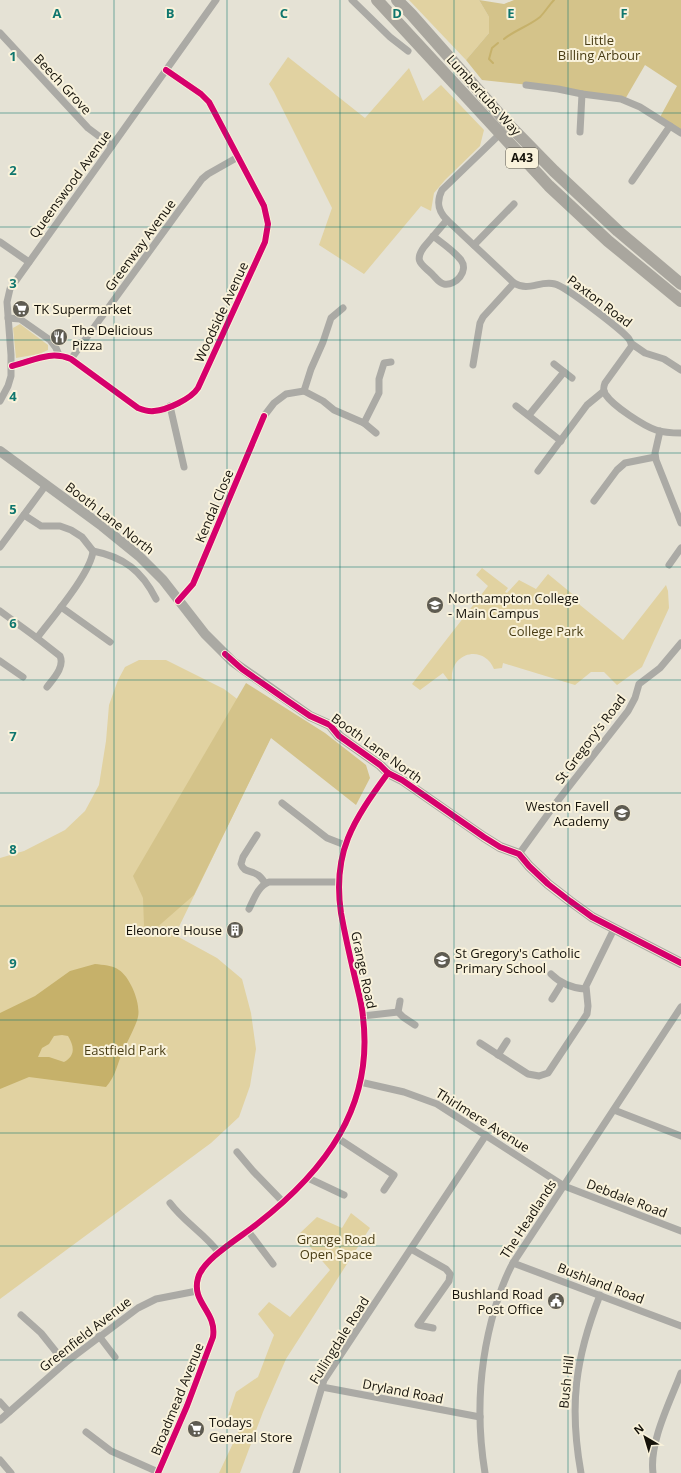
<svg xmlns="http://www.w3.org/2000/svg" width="681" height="1473" viewBox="0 0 681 1473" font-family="'Open Sans',sans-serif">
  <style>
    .green { fill: #e1d2a1 }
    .forest { fill: #d4c38a }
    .water { fill: #c6b16a; fill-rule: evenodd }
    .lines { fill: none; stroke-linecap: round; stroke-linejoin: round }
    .stream { stroke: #c6b16a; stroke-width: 2 }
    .street { stroke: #abaaa5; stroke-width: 7 }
    .secondary { stroke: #aaa9a3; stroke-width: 10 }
    .highway { stroke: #a9a69e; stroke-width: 12 }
    .cycleway-casing { stroke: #f9f2db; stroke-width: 8 }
    .cycleway { stroke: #d6006c; stroke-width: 6 }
    .grid { fill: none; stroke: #0f766e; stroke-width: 1; stroke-opacity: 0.55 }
    .labels { text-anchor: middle; stroke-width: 4; stroke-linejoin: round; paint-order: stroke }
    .shield { fill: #f9f2db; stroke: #595549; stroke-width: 1 }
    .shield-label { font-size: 12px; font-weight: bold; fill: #15120a }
    .park-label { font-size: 13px; fill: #493d15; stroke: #f9f2db }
    .street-label { font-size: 13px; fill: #15120a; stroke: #f9f2db }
    .poi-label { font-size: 13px; fill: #15120a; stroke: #f9f2db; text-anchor: start }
    .grid-label { font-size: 13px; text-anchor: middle; font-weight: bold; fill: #0f766e; stroke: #f9f2db; stroke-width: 4; stroke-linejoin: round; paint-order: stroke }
  </style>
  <rect width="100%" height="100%" fill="#e5e2d5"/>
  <g class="green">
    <path d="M409 0H479L489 17V33L466 60Z"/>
    <path d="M288 57 365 118 409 68 423 101 441 85 484 130 480 146 445 180 434 193 431 211 421 206 364 274 319 245 332 208 274 92 269 84Z"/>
    <path d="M20 324 48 345V350L39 354 16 358 13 328Z"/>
    <path d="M482 568 508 588 505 592 507 593 519 580 536 589 548 574 576 597 580 605 623 640 666 585 668 591 669 608 642 667 617 685 604 672H591L575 685 503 663 502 668 494 669C484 644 450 652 452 679L449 681 443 673 420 690 412 684 488 586 476 575Z"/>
    <path d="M139 660H166L224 689 253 711 271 737 175 935 217 958 242 979 251 1013 256 1049 250 1086 239 1117 211 1143 0 1299V858L24 851 65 830 85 811 99 785 106 741 109 705 118 680 125 667Z"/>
    <path d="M351 1213 370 1228 286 1359 263 1412 240 1473H219L243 1422 228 1416 236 1392 258 1377 274 1335 258 1314 269 1302 290 1317 330 1270 299 1234 317 1217 342 1228Z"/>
  </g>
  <g class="forest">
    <path d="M479 0 504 4 514 0H681V132L659 119 677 86 645 65 624 101 548 87 482 80 466 60 489 33V17Z"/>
    <path d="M246 683 325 733 366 765 370 778 356 805 271 738 194 895 154 930 144 926 143 898 133 876Z"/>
  </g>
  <path class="water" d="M95 964C103 965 112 965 119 970 130 977 141 1003 138 1017 136 1026 127 1042 123 1051 117 1064 116 1076 106 1087L29 1077 0 1089V1013L35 996 70 971ZM62 1035 68 1036C74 1046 76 1055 64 1062L49 1057H38L42 1048 49 1044 54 1036Z"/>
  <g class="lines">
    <g class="stream">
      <path d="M504 39C515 30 529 26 540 17 545 12 549 5 554 0"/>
      <path d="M493 63 489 59 492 48 498 43"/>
    </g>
    <g class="street">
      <path d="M352 0 390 37 408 51"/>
      <path d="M0 33 88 128 112 146"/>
      <path d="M526 85 558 89 582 94"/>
      <path d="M580 132 582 94 621 99 640 107 681 133"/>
      <path d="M500 134 442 190C436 202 438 211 447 220L514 283C529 292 540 280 555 284 565 286 622 330 629 339 631 342 632 344 631 347L605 383C603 388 603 391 606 395 613 406 644 426 656 430 665 433 673 433 681 433"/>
      <path d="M632 181 670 126"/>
      <path d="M433 236C442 243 454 251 461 260 469 271 456 286 444 284 439 283 436 278 432 274 423 265 413 262 424 247L447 220"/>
      <path d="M0 242 29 262"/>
      <path d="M474 245 514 204"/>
      <path d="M8 318 20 319 50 340 56 348 59 355"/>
      <path d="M632 344 645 353 664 359 681 370"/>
      <path d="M71 359 202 179 208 174 238 157"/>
      <path d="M554 364 572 378"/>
      <path d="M473 365 480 323 483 317 514 283"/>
      <path d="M12 366C33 361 50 350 71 359L138 408C143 410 148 412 154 411 167 410 191 399 198 388L265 242 268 224 264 206 209 102 201 94 166 70"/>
      <path d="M304 391 311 369 323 342 331 318 343 308"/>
      <path d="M0 401 8 386 11 376V355L7 302 10 289 216 0"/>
      <path d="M170 406 184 467"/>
      <path d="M516 406 561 441"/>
      <path d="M529 415 564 372"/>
      <path d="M364 423 379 393V379L384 363 391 362"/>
      <path d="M660 431 655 453 656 460 681 523"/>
      <path d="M538 471 587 405 604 391"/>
      <path d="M594 501 617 470 625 463 655 457"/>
      <path d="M24 515 41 526H60L71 530 82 537 93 551C91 573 52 618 37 638"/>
      <path d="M0 547 46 485"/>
      <path d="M93 551C124 557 142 571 156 599"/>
      <path d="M669 565 681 548"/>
      <path d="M178 601 193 584 264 416 274 403 286 394 304 391 323 401 334 410 364 423 376 433"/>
      <path d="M61 607 110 642"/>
      <path d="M0 611 37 638 60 656C65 667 53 679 47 687"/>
      <path d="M0 661 23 677"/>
      <path d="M282 803 327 838 345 845"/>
      <path d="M257 835 243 857 241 864C244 873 251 870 258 875 261 877 263 880 265 883"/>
      <path d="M519 854 556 803 628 711 635 698 639 684 660 668 681 643"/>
      <path d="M249 909C254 899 258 886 269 882H338"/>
      <path d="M551 974C561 984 572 988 585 989"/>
      <path d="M552 999 562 983"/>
      <path d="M398 1012 400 1001"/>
      <path d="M363 1016 398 1012 403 1017 415 1025"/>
      <path d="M480 1043 528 1074 539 1076 548 1073 587 1014 588 1006 586 986 614 929"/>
      <path d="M498 1055 507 1041"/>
      <path d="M360 1082 404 1092 437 1104 564 1186 681 1231"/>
      <path d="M614 1110 681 1136"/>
      <path d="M339 1139 394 1175 384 1190"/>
      <path d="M237 1152 253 1171 283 1202"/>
      <path d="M308 1178 344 1195"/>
      <path d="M170 1203C184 1222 205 1234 219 1253"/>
      <path d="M248 1231 273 1264"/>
      <path d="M411 1249 446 1269 450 1274 449 1281 418 1325 433 1328"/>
      <path d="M513 1263 681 1326"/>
      <path d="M21 1315 41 1333 65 1363"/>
      <path d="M99 1336 115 1357"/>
      <path d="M322 1387 480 1417"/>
      <path d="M0 1402 9 1412"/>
      <path d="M0 1420 65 1363 138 1308 156 1299 197 1291"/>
      <path d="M86 1432 111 1451 158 1472"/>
      <path d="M0 1460 11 1473"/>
      <path d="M158 1473 187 1406 213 1337C217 1311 191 1303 198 1278 203 1259 241 1237 257 1224 325 1171 374 1107 363 1017 362 1004 358 991 355 978 350 957 345 935 341 913 332 852 353 821 388 773"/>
      <path d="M296 1473 324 1380 486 1135"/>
      <path d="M485 1473C476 1418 479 1362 495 1308 500 1292 505 1277 513 1263L681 1007"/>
      <path d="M581 1473C569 1406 575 1359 600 1295"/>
      <path d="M653 1473C649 1442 670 1402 681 1373"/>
    </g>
    <path class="secondary" d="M0 451 102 526 139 556 163 580 205 634 233 662 310 716 330 725 339 736 380 765 388 773 402 780 484 837 500 847 519 854 529 866 548 884 570 901 592 917 681 963"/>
    <g class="highway">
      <path d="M377 0 549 186 608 241 681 301"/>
      <path d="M397 0 411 14 509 125 554 171 618 231 681 284"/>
    </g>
    <g class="cycleway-casing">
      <g id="cycleway">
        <path d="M12 366C33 361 50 350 71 359L138 408C143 410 148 412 154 411 167 410 191 399 198 388L265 242 268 224 264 206 209 102 201 94 166 70"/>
        <path d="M178 601 193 584 264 416"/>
        <path d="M225 654 242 669 285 699 310 716 330 725 339 736 380 765 388 773 402 780 484 837 500 847 519 854 529 866 548 884 570 901 592 917 681 963"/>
        <path d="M158 1473 187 1406 213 1337C217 1311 191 1303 198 1278 203 1259 241 1237 257 1224 325 1171 374 1107 363 1017 362 1004 358 991 355 978 350 957 345 935 341 913 332 852 353 821 388 773"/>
      </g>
    </g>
    <use href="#cycleway" class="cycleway"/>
  </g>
  <path class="grid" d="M114 0V1473M227 0V1473M340 0V1473M454 0V1473M568 0V1473M0 113H681M0 227H681M0 340H681M0 453H681M0 567H681M0 680H681M0 793H681M0 906H681M0 1020H681M0 1133H681M0 1246H681M0 1360H681"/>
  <defs>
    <g id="supermarket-disc" transform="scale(0.9)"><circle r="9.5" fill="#5e5b51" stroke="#f9f2db"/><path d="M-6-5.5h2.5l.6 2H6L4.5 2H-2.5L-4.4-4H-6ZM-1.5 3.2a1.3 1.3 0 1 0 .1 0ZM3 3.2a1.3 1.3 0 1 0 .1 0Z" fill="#fff"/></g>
    <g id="restaurant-disc" transform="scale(0.9)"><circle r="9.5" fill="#5e5b51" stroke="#f9f2db"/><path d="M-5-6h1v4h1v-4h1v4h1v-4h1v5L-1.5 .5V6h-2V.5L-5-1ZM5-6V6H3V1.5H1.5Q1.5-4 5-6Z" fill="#fff"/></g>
    <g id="university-disc" transform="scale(0.9)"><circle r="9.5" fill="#5e5b51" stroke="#f9f2db"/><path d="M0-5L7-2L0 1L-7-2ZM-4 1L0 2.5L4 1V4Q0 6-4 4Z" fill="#fff"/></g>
    <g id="school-disc" transform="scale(0.9)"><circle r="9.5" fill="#5e5b51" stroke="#f9f2db"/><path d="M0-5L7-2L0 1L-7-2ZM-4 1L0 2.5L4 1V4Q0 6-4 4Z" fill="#fff"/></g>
    <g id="building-disc" transform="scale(0.9)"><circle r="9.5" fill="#5e5b51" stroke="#f9f2db"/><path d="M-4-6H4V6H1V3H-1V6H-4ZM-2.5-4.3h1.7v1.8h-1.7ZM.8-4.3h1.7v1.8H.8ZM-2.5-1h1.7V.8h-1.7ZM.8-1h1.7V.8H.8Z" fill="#fff"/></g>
    <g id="civic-disc" transform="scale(0.9)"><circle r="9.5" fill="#5e5b51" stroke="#f9f2db"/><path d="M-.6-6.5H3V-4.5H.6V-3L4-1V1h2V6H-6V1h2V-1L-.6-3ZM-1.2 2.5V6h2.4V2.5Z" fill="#fff"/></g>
  </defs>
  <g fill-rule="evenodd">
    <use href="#supermarket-disc" x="21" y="309"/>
    <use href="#restaurant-disc" x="59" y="337"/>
    <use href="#university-disc" x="435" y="605"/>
    <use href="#school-disc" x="622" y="813"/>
    <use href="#building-disc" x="235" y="930"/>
    <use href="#school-disc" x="442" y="960"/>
    <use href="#civic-disc" x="556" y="1301"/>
    <use href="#supermarket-disc" x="196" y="1429"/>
  </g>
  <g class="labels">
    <rect class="shield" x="506" y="148" width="32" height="20" rx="3"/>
    <g class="shield-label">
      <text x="522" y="162">A43</text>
    </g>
    <g class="park-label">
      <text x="599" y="45">Little<tspan x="599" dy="15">Billing Arbour</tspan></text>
      <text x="546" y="636">College Park</text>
      <text x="125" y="1055">Eastfield Park</text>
      <text x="336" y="1244">Grange Road<tspan x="336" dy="15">Open Space</tspan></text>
    </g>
    <g class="street-label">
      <text transform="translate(63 84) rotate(47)" y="5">Beech Grove</text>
      <text transform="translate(484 95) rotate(48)" y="5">Lumbertubs Way</text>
      <text transform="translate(70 184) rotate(-54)" y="5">Queenswood Avenue</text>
      <text transform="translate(140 245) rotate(-54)" y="5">Greenway Avenue</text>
      <text transform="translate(600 301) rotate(37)" y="5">Paxton Road</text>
      <text transform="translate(221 312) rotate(-65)" y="5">Woodside Avenue</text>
      <text transform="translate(214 506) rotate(-67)" y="5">Kendal Close</text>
      <text transform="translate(110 518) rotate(38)" y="5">Booth Lane North</text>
      <text transform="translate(590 739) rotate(-53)" y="5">St Gregory's Road</text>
      <text transform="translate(377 748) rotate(36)" y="5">Booth Lane North</text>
      <text transform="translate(364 970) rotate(78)" y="5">Grange Road</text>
      <text transform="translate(483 1120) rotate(32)" y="5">Thirlmere Avenue</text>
      <text transform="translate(627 1198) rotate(21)" y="5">Debdale Road</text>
      <text transform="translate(528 1219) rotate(-57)" y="5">The Headlands</text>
      <text transform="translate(601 1283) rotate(21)" y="5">Bushland Road</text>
      <text transform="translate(85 1334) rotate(-38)" y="5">Greenfield Avenue</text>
      <text transform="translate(339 1340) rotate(-58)" y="5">Fullingdale Road</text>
      <text transform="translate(566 1382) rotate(-84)" y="5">Bush Hill</text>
      <text transform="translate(403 1391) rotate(11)" y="5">Dryland Road</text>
      <text transform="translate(177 1399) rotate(-68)" y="5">Broadmead Avenue</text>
    </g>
    <g class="poi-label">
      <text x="34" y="314">TK Supermarket</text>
      <text x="72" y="335">The Delicious<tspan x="72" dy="15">Pizza</tspan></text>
      <text x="448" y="603">Northampton College<tspan x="448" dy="15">- Main Campus</tspan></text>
      <text x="609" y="811" text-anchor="end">Weston Favell<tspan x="609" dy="15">Academy</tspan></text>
      <text x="222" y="935" text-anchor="end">Eleonore House</text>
      <text x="455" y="958">St Gregory's Catholic<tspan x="455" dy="15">Primary School</tspan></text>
      <text x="543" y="1299" text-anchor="end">Bushland Road<tspan x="543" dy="15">Post Office</tspan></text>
      <text x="209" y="1427">Todays<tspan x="209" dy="15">General Store</tspan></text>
    </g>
  </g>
  <g class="grid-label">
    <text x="57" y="18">A</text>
    <text x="170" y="18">B</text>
    <text x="284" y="18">C</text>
    <text x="397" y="18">D</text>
    <text x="511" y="18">E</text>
    <text x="624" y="18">F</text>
    <text x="13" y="61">1</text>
    <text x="13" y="175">2</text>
    <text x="13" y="288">3</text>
    <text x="13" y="401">4</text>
    <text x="13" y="514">5</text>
    <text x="13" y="628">6</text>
    <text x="13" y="741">7</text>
    <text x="13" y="854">8</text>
    <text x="13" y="968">9</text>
  </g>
  <g transform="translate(645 1437) rotate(322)" stroke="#f9f2db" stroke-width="3" paint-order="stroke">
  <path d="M0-3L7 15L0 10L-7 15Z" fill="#15120a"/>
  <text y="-6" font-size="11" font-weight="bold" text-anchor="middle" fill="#15120a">N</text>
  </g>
</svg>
